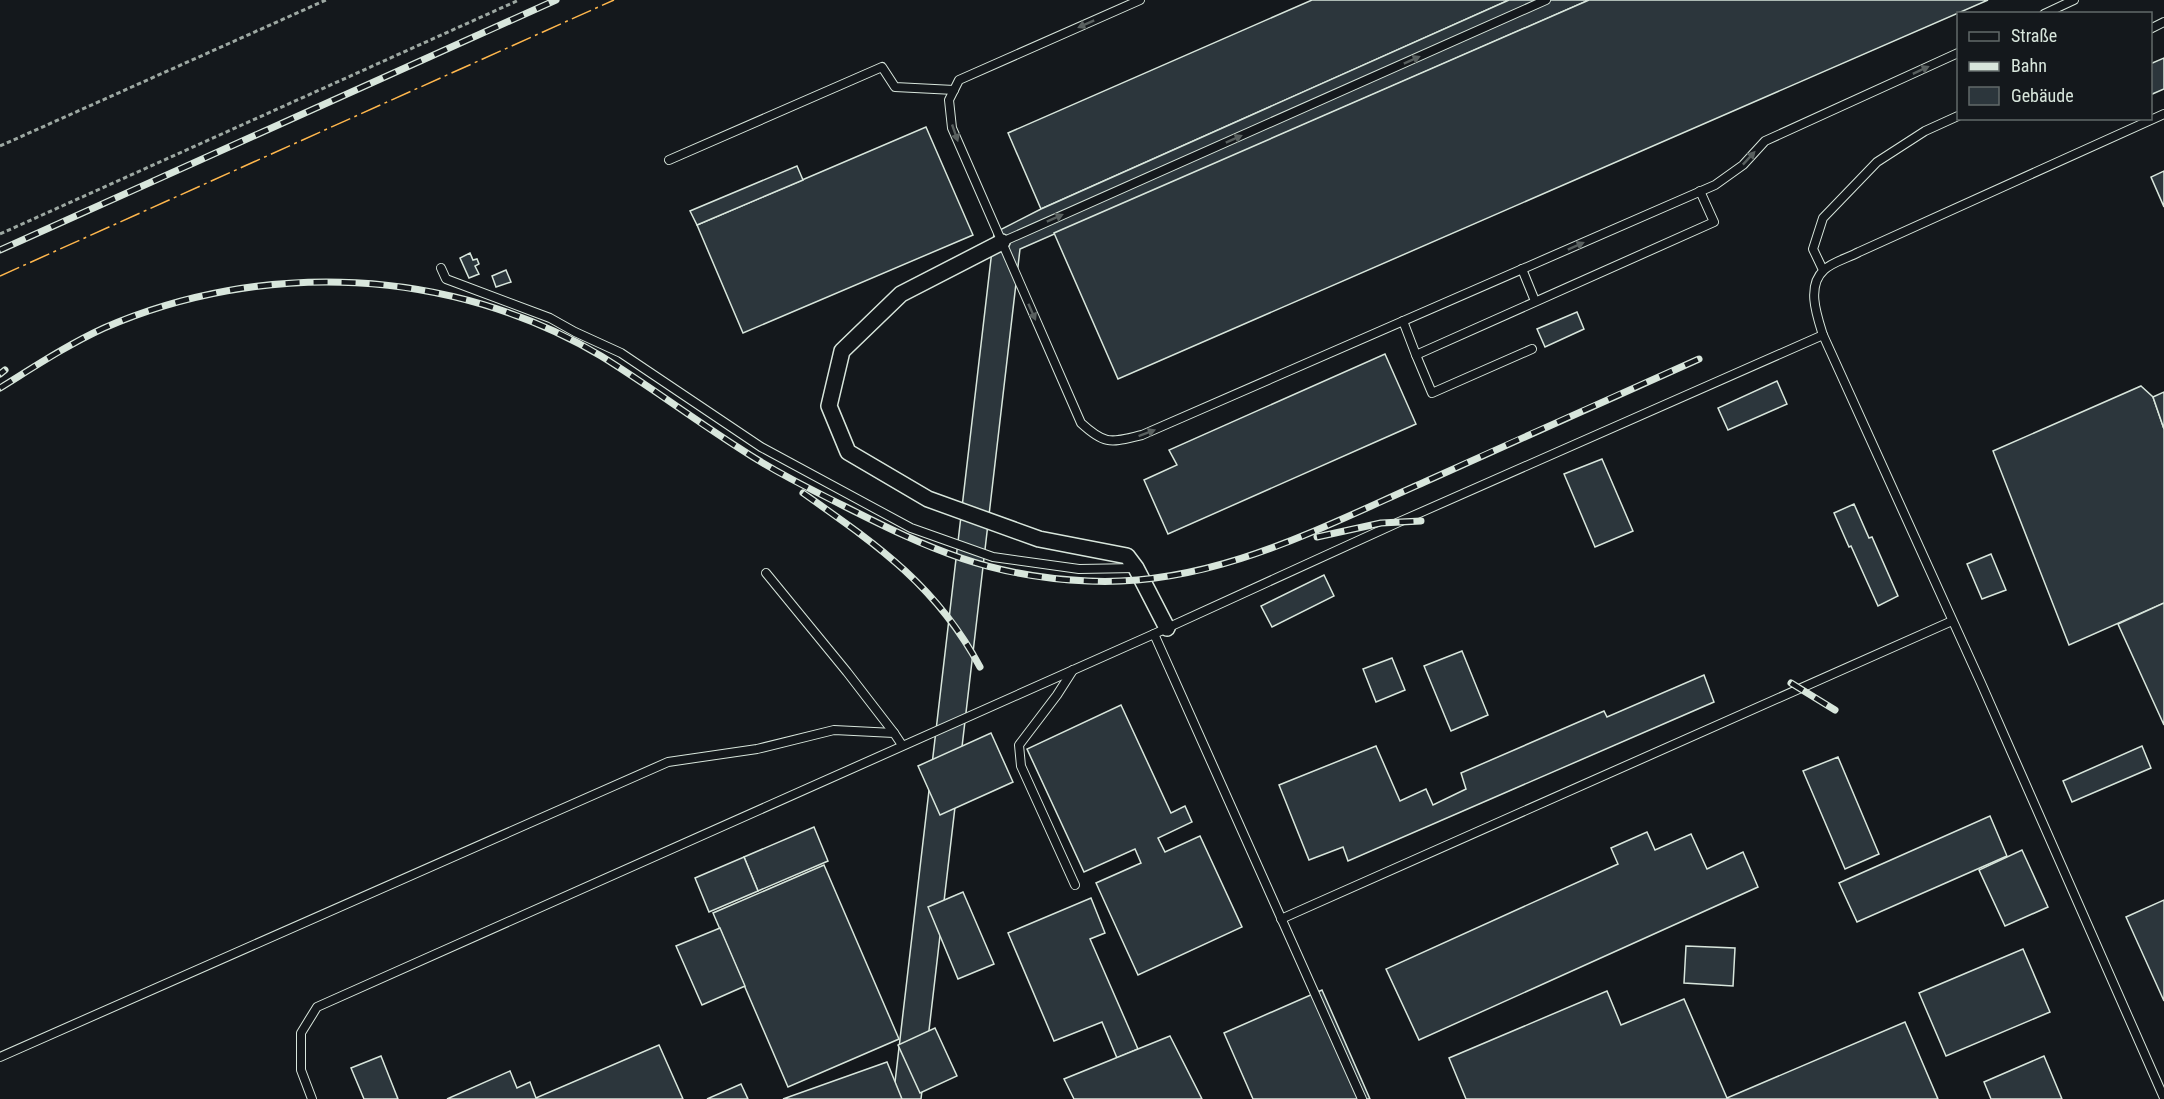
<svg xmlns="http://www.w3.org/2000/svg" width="2164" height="1099" viewBox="0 0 2164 1099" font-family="'Roboto Condensed',sans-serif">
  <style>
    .building { fill: #2c363c; stroke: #d8e6dc; stroke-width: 1.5 }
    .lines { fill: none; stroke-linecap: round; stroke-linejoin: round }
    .lane-casing { stroke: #d8e6dc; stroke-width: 10 }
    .street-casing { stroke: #d8e6dc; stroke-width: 18 }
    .path { stroke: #9da8a2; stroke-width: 3; stroke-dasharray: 4.5 3; stroke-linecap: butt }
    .lane { stroke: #14181c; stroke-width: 8 }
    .street { stroke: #14181c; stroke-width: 15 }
    .rail-casing { stroke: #d8e6dc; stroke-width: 7 }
    .rail { stroke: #14181c; stroke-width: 4.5; stroke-dasharray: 14; stroke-linecap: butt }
    .power { stroke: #ffb74d; stroke-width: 1.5; stroke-dasharray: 21 4.5 3 4.5; stroke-linecap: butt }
    .oneway { fill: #59605f }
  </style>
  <rect width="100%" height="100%" fill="#14181c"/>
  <g class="building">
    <path d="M1312 0H1509L1041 209 1008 133Z"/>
    <path d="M1509 0H1589L1020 249 921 1099H891L895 1082 994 233 1041 209Z"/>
    <path d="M1589 0H1988L1118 379 1054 233Z"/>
    <path d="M2164 58V89L2150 95V64Z"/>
    <path d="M926 127 973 235 743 333 697 225Z"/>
    <path d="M797 166 803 180 697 225 690 211Z"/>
    <path d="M2164 171V207L2151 177Z"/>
    <path d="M470 253 473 260 477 259 479 264 475 266 479 274 469 278 460 258Z"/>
    <path d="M506 270 511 282 496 287 492 276Z"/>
    <path d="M1577 312 1584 329 1545 347 1537 329Z"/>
    <path d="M1385 354 1416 424 1168 534 1144 480 1177 465 1169 450Z"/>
    <path d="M1777 381 1787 404 1728 430 1718 408Z"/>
    <path d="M2141 386 2153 397 2164 429V603L2069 645 1993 451Z"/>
    <path d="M2164 392V429L2153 397Z"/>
    <path d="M1602 459 1633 531 1595 547 1564 474Z"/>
    <path d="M1854 504 1869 538 1872 537 1898 596 1878 606 1851 546 1849 547 1834 513Z"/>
    <path d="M1991 554 2006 590 1982 599 1967 564Z"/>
    <path d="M1324 575 1334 596 1272 627 1261 606Z"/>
    <path d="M2164 603V725L2118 624Z"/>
    <path d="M1462 651 1488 715 1451 731 1424 666Z"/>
    <path d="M1392 658 1405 690 1376 702 1363 669Z"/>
    <path d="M1704 675 1714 702 1348 861 1343 847 1309 860 1279 785 1376 746 1400 801 1426 789 1433 805 1466 789 1461 773 1604 711 1607 717Z"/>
    <path d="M1121 705 1171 813 1185 806 1192 822 1158 838 1165 852 1200 836 1242 927 1138 975 1096 883 1141 863 1135 849 1084 872 1027 749Z"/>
    <path d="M991 733 1013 782 940 815 918 766Z"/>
    <path d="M2142 746 2151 768 2072 802 2063 781Z"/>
    <path d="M1838 757 1879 854 1845 869 1803 771Z"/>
    <path d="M1990 816 2007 856 1857 922 1839 883Z"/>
    <path d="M814 827 828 861 758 891 744 857Z"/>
    <path d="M1647 832 1655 850 1691 834 1707 869 1743 852 1758 887 1419 1040 1386 969 1618 864 1611 848Z"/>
    <path d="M2022 850 2048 907 2005 926 1979 870Z"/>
    <path d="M744 857 758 891 709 912 695 878Z"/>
    <path d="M824 865 899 1039 788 1087 713 913Z"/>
    <path d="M963 892 994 964 958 979 928 907Z"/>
    <path d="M1091 898 1105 933 1090 939 1138 1049 1117 1058 1102 1022 1054 1041 1008 933Z"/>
    <path d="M2164 900V1001L2126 917Z"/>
    <path d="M720 928 745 986 702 1005 676 946Z"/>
    <path d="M1686 946 1735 948 1733 986 1684 983Z"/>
    <path d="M2023 949 2050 1012 1946 1056 1919 993Z"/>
    <path d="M1322 990 1370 1099H1253L1224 1033Z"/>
    <path d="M1607 991 1621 1025 1684 999 1727 1098 1905 1022 1938 1099H1466L1449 1058Z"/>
    <path d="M935 1028 957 1076 920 1093 898 1045Z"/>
    <path d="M1170 1036 1202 1099H1074L1064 1079Z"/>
    <path d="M659 1045 683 1099H447L510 1071 517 1088 530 1082 536 1098Z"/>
    <path d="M381 1056 398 1099H364L351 1068Z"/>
    <path d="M2044 1056 2062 1099H1991L1984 1082Z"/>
    <path d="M887 1062 902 1099H783Z"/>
    <path d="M741 1084 748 1099H707Z"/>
  </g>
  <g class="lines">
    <g class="lane-casing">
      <g id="lane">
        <path d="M1140 0 959 80 949 100 952 128 1081 423C1106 446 1111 442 1142 435L1715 185 1743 165 1765 141 1958 53"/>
        <path d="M2044 14 2074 0"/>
        <path d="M2150 29 2164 22"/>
        <path d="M2164 114 1859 252C1848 258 1832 262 1824 270 1806 286 1817 316 1823 335L1981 683 2164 1098"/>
        <path d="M669 160 882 67 895 87 954 90"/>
        <path d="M1002 242 1546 0"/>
        <path d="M441 268 446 279 550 318 575 332 621 353 761 447 911 528 993 557 1079 569 1136 568"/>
        <path d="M1522 269 1535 301"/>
        <path d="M1823 270 1813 249 1823 218 1877 162 1925 131 1958 116"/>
        <path d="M1403 321 1416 355 1714 222 1700 191"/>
        <path d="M1416 355 1432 393 1532 349"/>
        <path d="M766 573 847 672 894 733"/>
        <path d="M1154 634 1362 1099"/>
        <path d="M1073 670 1057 695 1019 745 1021 766 1075 885"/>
        <path d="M1281 919 1952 621"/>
        <path d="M0 1057 668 762 757 749 834 730 894 733 902 745"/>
        <path d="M312 1099 301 1070V1033L317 1007 1154 634 1399 522 1823 335"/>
      </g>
    </g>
    <g class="street-casing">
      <path id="street" d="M1002 242 901 294 842 351 829 406 848 452 928 499 1039 539 1127 556 1136 568 1167 628"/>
    </g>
    <g class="path">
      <path d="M0 146 326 0"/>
      <path d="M0 234 519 0"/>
    </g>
    <use href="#lane" class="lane"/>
    <use href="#street" class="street"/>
    <g class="rail-casing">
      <g id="rail">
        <path d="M0 250 556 0"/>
        <path d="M0 374 5 370"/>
        <path d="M0 388C34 367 67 345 104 328 262 259 452 267 601 356 648 385 692 418 739 448 772 470 808 488 844 506 929 549 990 577 1088 581 1211 587 1320 528 1429 480 1519 439 1609 399 1699 359"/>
        <path d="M803 493C877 545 936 585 980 667"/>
        <path d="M1317 537 1381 523 1421 521"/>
        <path d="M1791 683 1835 710"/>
      </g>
    </g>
    <use href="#rail" class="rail"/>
    <path class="power" d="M0 276 614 0"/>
  </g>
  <defs><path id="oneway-solid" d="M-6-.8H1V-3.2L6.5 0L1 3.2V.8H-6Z" transform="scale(1.5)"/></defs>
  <g class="oneway">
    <use href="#oneway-solid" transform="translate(1086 24) rotate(156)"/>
    <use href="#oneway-solid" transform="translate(1412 60) rotate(-24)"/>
    <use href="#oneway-solid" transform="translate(1921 70) rotate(-25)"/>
    <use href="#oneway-solid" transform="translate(955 133) rotate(71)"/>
    <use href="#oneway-solid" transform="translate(1234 139) rotate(-24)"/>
    <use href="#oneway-solid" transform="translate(1749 158) rotate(-47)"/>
    <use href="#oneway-solid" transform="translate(1055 218) rotate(-24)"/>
    <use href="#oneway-solid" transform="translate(1576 246) rotate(-24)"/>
    <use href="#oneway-solid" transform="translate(1032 312) rotate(66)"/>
    <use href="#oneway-solid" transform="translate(1147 433) rotate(-21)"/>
  </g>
  <rect x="1957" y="12" width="195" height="108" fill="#14181c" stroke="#626a69" stroke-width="1.5"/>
  <rect x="1969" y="32" width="30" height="9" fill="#14181c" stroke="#626a69" stroke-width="1.5"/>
  <text x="2011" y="42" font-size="18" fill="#d8e6dc">Straße</text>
  <rect x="1969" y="62" width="30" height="9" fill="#d8e6dc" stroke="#626a69" stroke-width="1.5"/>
  <text x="2011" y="72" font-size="18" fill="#d8e6dc">Bahn</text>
  <rect x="1969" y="87" width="30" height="18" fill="#2c363c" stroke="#626a69" stroke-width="1.5"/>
  <text x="2011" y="102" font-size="18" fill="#d8e6dc">Gebäude</text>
</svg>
